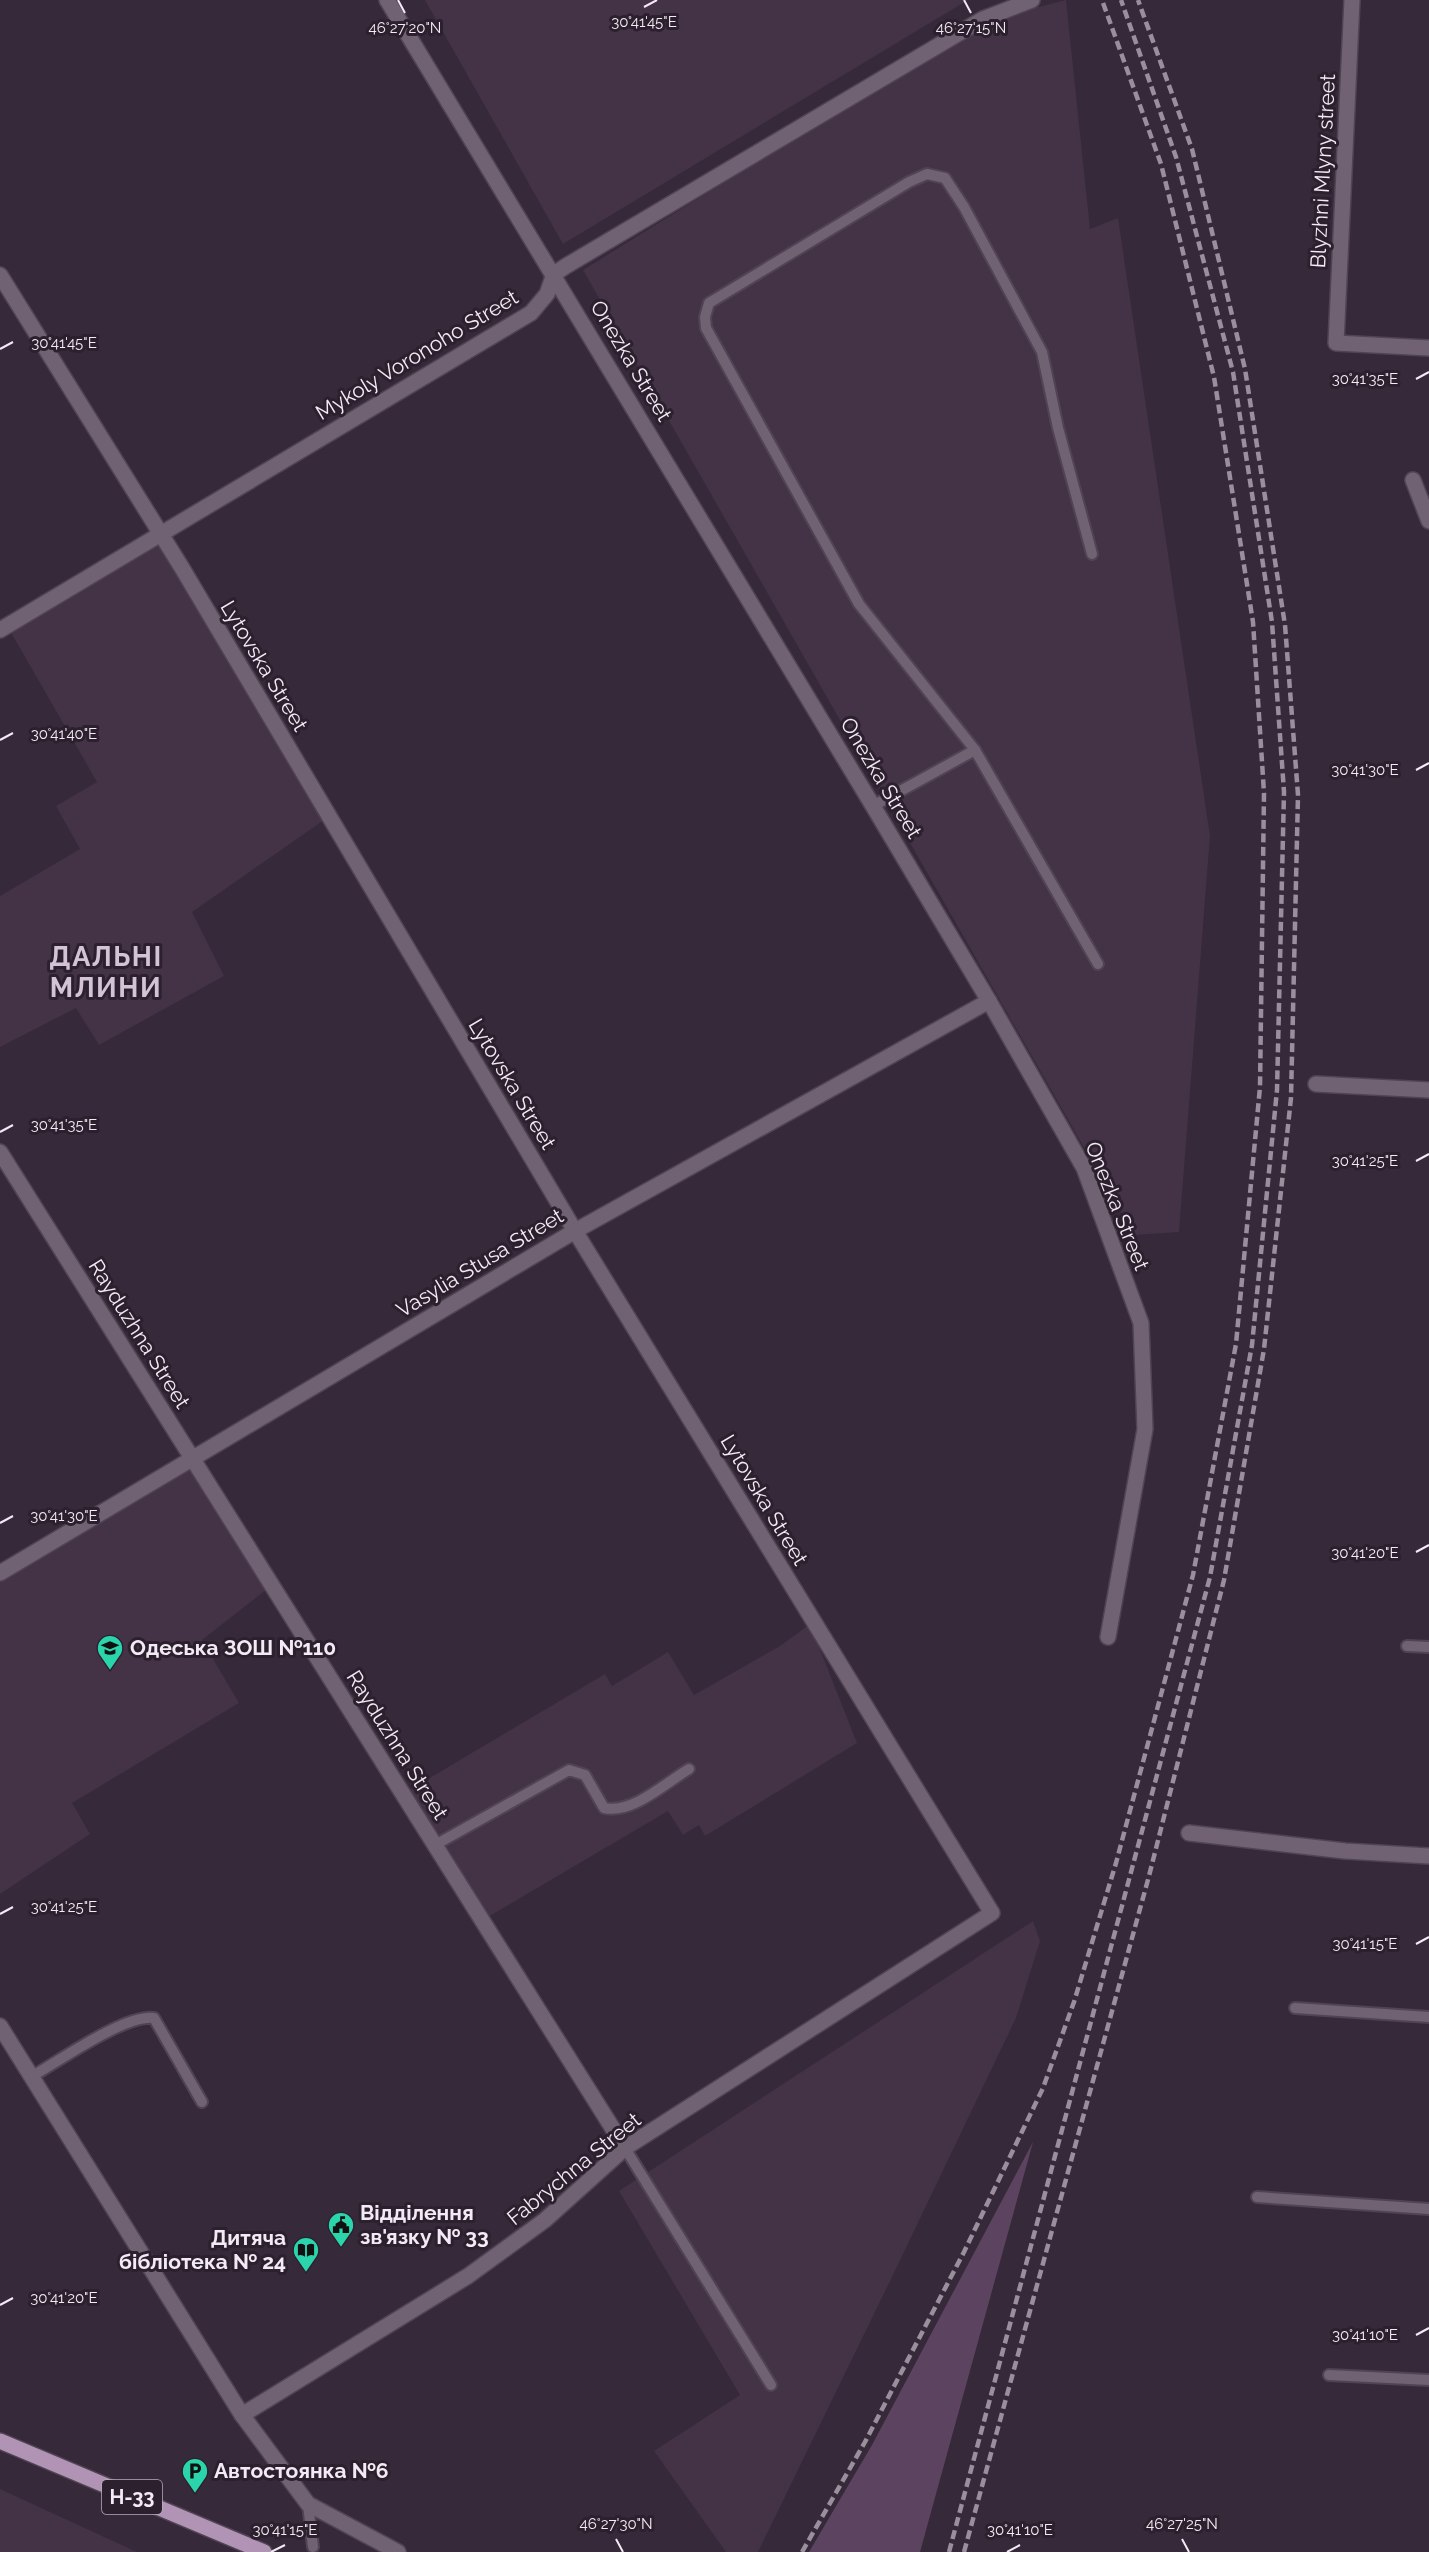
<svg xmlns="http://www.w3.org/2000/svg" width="1429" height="2552" viewBox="0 0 1429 2552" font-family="Raleway,sans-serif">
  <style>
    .built { fill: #443247 }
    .green { fill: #5c4460 }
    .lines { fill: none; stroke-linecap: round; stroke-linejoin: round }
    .lane-casing { stroke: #504453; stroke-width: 14 }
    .street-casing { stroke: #504453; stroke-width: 18 }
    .primary-casing { stroke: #504453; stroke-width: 18 }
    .lane { stroke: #706272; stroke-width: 10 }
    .street { stroke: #706272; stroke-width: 15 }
    .primary { stroke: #b194b5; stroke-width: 15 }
    .rail { stroke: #9a8f9c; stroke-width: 4.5; stroke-dasharray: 9 4.5; stroke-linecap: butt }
    .ticks { fill: none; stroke: #f2eaf4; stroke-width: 2 }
    .labels { text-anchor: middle; stroke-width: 6; stroke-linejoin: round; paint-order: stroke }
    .shield { fill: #2c202e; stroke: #b7adb9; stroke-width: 1.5 }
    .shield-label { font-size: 20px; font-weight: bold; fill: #f2eaf4 }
    .street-label { font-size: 21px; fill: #f2eaf4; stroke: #2c202e }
    .poi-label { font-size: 21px; font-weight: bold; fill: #f2eaf4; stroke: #2c202e; text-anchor: start }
    .district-label { font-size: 27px; font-weight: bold; letter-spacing: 1.5px; fill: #d4c3d7; stroke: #2c202e }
    .ticks-label { font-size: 15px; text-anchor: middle; fill: #f2eaf4; stroke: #2c202e; stroke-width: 6; stroke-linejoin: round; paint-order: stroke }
  </style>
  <rect width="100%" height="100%" fill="#362939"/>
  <g class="built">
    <path d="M425 0H968L563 244Z"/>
    <path d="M1066 0 1090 229 1118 218 1210 836 1179 1232 1134 1235 583 270 982 22Z"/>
    <path d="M159 539 327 818 192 912 224 976 99 1045 76 1008 0 1047V896L80 849 56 806 97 782 9 629Z"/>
    <path d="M190 1464 267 1589 202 1640 239 1703 72 1803 90 1834 0 1894V1579Z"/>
    <path d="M810 1624 857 1743 705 1836 699 1825 683 1835 668 1811 483 1920 406 1792 605 1674 612 1686 668 1652 694 1695 780 1646Z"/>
    <path d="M1033 1921 1040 1941 1016 2018 891 2279 758 2552H726L654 2451 740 2395 619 2191Z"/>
    <path d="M0 2489 137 2552H0Z"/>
  </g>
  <path class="green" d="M1033 2142 920 2552H809L872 2445Z"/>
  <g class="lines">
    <g class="lane-casing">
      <g id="lane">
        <path d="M1092 554 1058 428 1042 352 964 207 945 178 927 174 909 182 709 303 705 317 706 328 859 604 975 750 1098 964"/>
        <path d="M873 806 975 750"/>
        <path d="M1407 1646 1429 1647"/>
        <path d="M435 1845 569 1770 585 1775 604 1808C633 1814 665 1783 689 1769"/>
        <path d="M1295 2008 1429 2017"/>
        <path d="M31 2077C59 2061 125 2014 154 2018L202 2102"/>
        <path d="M625 2148 771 2385"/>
        <path d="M1257 2197 1429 2209"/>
        <path d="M1329 2375 1429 2380"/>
        <path d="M308 2504 313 2547"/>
      </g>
    </g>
    <g class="street-casing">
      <g id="street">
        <path d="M387 0 873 806 989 1001 1084 1168 1141 1323 1145 1429 1108 1637"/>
        <path d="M1352 0 1336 343 1429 348"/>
        <path d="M0 275 182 568 575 1231 992 1913 625 2148 545 2220 468 2276 242 2415"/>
        <path d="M1413 480 1429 521"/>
        <path d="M0 630 531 313 547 294 554 274 566 266 983 19 1032 0"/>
        <path d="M1316 1084 1429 1090"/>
        <path d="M0 1152 625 2148"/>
        <path d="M0 1573 575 1231 989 1001"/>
        <path d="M1189 1833 1345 1851 1429 1856"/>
        <path d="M0 2026 242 2415 308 2504 398 2552"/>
      </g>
    </g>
    <g class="primary-casing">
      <path id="primary" d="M0 2441 264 2552"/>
    </g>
    <use href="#lane" class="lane"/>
    <use href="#street" class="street"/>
    <use href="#primary" class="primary"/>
    <g class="rail">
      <path d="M802 2552 865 2442 964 2252 1043 2088 1074 2002 1116 1863 1193 1575 1236 1344 1260 1087 1264 793 1253 622 1214 377 1161 164 1102 0"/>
      <path d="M949 2552 1210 1577 1252 1345 1277 1090 1284 792 1272 622 1233 372 1176 157 1121 0"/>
      <path d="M964 2552 1149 1876 1224 1580 1264 1349 1291 1098 1298 795 1285 625 1245 369 1192 149 1138 0"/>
    </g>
  </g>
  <path class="ticks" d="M398 0 405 13M964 0 971 13M644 7 657 0M0 349 13 342M1416 379 1429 372M0 740 13 733M1416 770 1429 763M0 1132 13 1125M1416 1161 1429 1154M0 1523 13 1516M1416 1552 1429 1545M0 1914 13 1907M1416 1944 1429 1937M0 2305 13 2298M1416 2335 1429 2328M616 2539 623 2552M1182 2539 1189 2552M271 2552 285 2545M1007 2552 1020 2545"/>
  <defs>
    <g id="school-pin" transform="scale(1.35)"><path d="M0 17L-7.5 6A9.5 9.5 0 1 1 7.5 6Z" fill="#2bd5ac" stroke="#2c202e"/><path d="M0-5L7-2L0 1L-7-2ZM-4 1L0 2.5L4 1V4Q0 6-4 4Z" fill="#111"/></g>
    <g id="civic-pin" transform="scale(1.35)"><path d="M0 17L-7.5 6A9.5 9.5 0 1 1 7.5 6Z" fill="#2bd5ac" stroke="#2c202e"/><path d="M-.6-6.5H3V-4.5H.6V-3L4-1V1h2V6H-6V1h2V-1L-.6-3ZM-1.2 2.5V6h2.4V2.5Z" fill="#111"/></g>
    <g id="library-pin" transform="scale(1.35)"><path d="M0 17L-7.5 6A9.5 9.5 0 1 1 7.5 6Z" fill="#2bd5ac" stroke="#2c202e"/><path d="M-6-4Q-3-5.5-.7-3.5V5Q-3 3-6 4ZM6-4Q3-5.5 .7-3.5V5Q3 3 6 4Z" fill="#111"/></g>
    <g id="parking-pin" transform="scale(1.35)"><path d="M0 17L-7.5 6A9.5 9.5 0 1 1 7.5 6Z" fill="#2bd5ac" stroke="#2c202e"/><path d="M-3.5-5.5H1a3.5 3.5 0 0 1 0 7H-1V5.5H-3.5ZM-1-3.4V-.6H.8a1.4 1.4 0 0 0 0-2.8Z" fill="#111"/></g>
  </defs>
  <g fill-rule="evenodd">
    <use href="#school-pin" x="110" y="1648"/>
    <use href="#civic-pin" x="341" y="2225"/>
    <use href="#library-pin" x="306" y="2250"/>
    <use href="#parking-pin" x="195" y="2471"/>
  </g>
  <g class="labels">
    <rect class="shield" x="102" y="2480" width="60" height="34" rx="4.5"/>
    <g class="shield-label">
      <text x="132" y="2504">Н-33</text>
    </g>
    <g class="street-label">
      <text transform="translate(1323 171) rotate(-87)" y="7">Blyzhni Mlyny street</text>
      <text transform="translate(417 355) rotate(-31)" y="7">Mykoly Voronoho Street</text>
      <text transform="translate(631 361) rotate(59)" y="7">Onezka Street</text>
      <text transform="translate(264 666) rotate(59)" y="7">Lytovska Street</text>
      <text transform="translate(881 778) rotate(59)" y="7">Onezka Street</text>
      <text transform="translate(512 1084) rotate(59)" y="7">Lytovska Street</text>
      <text transform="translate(1117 1206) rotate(68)" y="7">Onezka Street</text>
      <text transform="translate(480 1263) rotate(-31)" y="7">Vasylia Stusa Street</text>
      <text transform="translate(139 1334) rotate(58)" y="7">Rayduzhna Street</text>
      <text transform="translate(764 1500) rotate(59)" y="7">Lytovska Street</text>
      <text transform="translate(397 1745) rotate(58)" y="7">Rayduzhna Street</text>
      <text transform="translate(574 2169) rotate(-39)" y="7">Fabrychna Street</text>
    </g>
    <g class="poi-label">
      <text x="130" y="1655">Одеська ЗОШ №110</text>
      <text x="360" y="2220">Відділення<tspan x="360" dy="24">зв'язку № 33</tspan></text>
      <text x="286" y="2245" text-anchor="end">Дитяча<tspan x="286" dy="24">бібліотека № 24</tspan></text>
      <text x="214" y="2478">Автостоянка №6</text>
    </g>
    <g class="district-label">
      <text x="106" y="966">ДАЛЬНІ<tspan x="106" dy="31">МЛИНИ</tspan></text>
    </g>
  </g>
  <g class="ticks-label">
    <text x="644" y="27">30°41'45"E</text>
    <text x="405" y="33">46°27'20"N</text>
    <text x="971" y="33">46°27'15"N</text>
    <text x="64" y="348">30°41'45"E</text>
    <text x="1365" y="384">30°41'35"E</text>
    <text x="64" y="739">30°41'40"E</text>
    <text x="1365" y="775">30°41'30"E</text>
    <text x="64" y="1130">30°41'35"E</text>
    <text x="1365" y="1166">30°41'25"E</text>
    <text x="64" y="1521">30°41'30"E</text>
    <text x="1365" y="1558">30°41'20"E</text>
    <text x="64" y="1912">30°41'25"E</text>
    <text x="1365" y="1949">30°41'15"E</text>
    <text x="64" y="2303">30°41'20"E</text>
    <text x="1365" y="2340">30°41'10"E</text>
    <text x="616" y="2529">46°27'30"N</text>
    <text x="1182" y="2529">46°27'25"N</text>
    <text x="285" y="2535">30°41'15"E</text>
    <text x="1020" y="2535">30°41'10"E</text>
  </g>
</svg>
